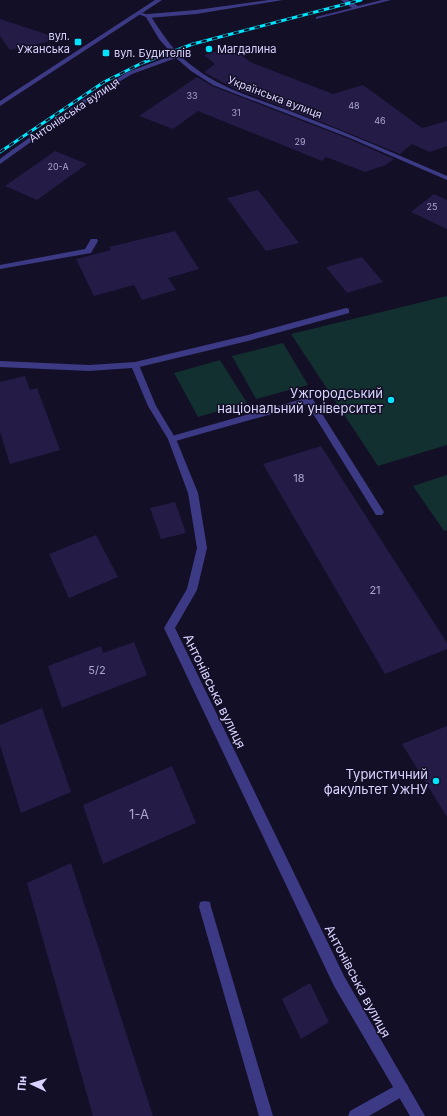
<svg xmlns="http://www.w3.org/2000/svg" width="447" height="1116" viewBox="0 0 447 1116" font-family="Inter,sans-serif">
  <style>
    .green { fill: #12302f }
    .building { fill: #241b47 }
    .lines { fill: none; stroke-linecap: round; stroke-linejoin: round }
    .service { fill: #3d3a85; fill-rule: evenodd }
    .minor { fill: #3d3a85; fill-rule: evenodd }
    .tertiary { fill: #3d3a85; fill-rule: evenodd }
    .rail-casing { stroke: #00e5ff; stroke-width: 3 }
    .rail { stroke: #130f26; stroke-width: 2; stroke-dasharray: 5.5; stroke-linecap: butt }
    .poi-dot { fill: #00e5ff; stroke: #130f26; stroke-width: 1.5 }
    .labels { text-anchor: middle; stroke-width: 3; stroke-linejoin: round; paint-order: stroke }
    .far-number-label { font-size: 9px; fill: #aca6d1 }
    .far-poi-label { font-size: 11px; fill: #d9d4ff; stroke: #130f26; text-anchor: start }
    .far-street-label { font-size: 11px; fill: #d9d4ff; stroke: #130f26 }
    .number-label { font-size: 11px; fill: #aca6d1 }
    .poi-label { font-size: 13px; fill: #d9d4ff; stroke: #130f26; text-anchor: end }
    .street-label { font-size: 13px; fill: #d9d4ff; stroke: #130f26 }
    .near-number-label { font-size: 13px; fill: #aca6d1 }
  </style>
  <rect width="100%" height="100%" fill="#130f26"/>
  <g class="green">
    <path d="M447 296V445L378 466 291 334Z"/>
    <path d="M283 343 308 385 256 399 232 356Z"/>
    <path d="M220 360 247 403 198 417 174 373Z"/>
    <path d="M447 475V530L444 531 413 486Z"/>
  </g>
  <g class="building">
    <path d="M0 19 61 39 10 50 0 36Z"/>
    <path d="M232 47 250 62 333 94 363 85 422 128 447 121V146L430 152 412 144 400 154 319 121 233 88 204 72 215 64 204 55Z"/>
    <path d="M197 77 212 86 349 139 394 159 386 165 365 172 326 157 322 161 198 111 173 129 139 116Z"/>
    <path d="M55 151 87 164 37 200 5 186Z"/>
    <path d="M258 190 299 243 266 251 227 198Z"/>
    <path d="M434 194 447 200V229L411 212Z"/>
    <path d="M175 231 199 269 168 278 176 290 142 300 134 285 94 296 76 259 111 250 109 247Z"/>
    <path d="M362 257 383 282 347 293 326 267Z"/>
    <path d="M25 376 30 390 37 388 60 450 10 464 0 432V382Z"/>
    <path d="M321 446 447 643V649L385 674 263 464Z"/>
    <path d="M175 502 186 533 161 539 150 508Z"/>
    <path d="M96 535 118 577 69 598 49 554Z"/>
    <path d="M134 642 147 675 62 708 48 666 101 646 103 653Z"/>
    <path d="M42 708 71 792 21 813 0 745V725Z"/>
    <path d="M447 726V817L402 744Z"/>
    <path d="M172 766 196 823 103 864 83 805Z"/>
    <path d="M71 863 153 1116H93L27 883Z"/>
    <path d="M310 983 329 1022 301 1039 282 999Z"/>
  </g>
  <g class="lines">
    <g class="service">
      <path d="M269 0H283L196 14 148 18 145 16 148 14 196 10Z"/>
      <path d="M341 0H348L358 6 382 0H391L316 19V17L352 8Z"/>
      <path d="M91 239H97L98 241 91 253 0 269V265L85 249Z"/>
      <path d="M346 308 349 309V313L248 341 135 368 131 365 135 362 248 335Z"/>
      <path d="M309 397 312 398 382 509 384 512 382 515H376L307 404 172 442 168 439 172 436Z"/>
      <path d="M205 901 210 902 211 907 273 1116H259L199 907 200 902Z"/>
      <path d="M402 1082 407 1084 409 1089 407 1094 369 1116H348L350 1111Z"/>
    </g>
    <g class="minor">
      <path d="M138 12 150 15C163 35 175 54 195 68 225 91 265 101 300 115 350 134 398 155 447 176V180L350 138 213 85 191 71 176 58 132 74 94 97 0 164V159L12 150 90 95 128 72 173 55 159 39 146 17 138 14Z"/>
      <path d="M0 361 89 365 135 362 139 365 156 406 176 439 198 493 207 548 197 590 175 628 344 976 425 1116H410L334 986 164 628 187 589 197 548 188 493 168 439 148 406 132 368 89 371 0 367Z"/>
    </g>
    <path class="tertiary" d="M155 0H162L0 106V101Z"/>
    <g class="rail-casing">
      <path id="rail" d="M0 152 104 82 142 63 193 44 361 0"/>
    </g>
    <use href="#rail" class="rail"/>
  </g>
  <g class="poi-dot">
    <rect x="74" y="38" width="8" height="8" rx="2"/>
    <circle cx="209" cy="49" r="4"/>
    <rect x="102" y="49" width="8" height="8" rx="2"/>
    <circle cx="391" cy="400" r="4"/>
    <circle cx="436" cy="781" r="4"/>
  </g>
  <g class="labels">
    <g class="far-number-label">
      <text x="192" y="99">33</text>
      <text x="354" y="109">48</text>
      <text x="236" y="116">31</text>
      <text x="380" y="124">46</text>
      <text x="300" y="145">29</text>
      <text x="58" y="170">20-А</text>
      <text x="432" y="210">25</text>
    </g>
    <g class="far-poi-label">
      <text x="70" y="40" text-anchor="end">вул.<tspan x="70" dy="13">Ужанська</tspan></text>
      <text x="217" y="53">Магдалина</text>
      <text x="114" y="57">вул. Будителів</text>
    </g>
    <g class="far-street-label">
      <text transform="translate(275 97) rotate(21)" y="4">Українська вулиця</text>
      <text transform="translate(74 110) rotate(-34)" y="4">Антонівська вулиця</text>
    </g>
    <g class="number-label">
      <text x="299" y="482">18</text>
      <text x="375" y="594">21</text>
      <text x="97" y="674">5/2</text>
    </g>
    <g class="poi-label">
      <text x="383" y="398">Ужгородський<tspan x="383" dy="15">національний університет</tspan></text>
      <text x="428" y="779">Туристичний<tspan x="428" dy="15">факультет УжНУ</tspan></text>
    </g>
    <g class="street-label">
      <text transform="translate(215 691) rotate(64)" y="5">Антонівська вулиця</text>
      <text transform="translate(358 981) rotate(62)" y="5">Антонівська вулиця</text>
    </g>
    <g class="near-number-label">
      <text x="139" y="819">1-А</text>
    </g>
  </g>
  <g transform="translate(32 1084) rotate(274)" stroke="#130f26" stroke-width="3" paint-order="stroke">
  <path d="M0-3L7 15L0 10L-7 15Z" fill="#d9d4ff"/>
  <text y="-6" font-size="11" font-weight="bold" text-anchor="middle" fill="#d9d4ff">Пн</text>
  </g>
</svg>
